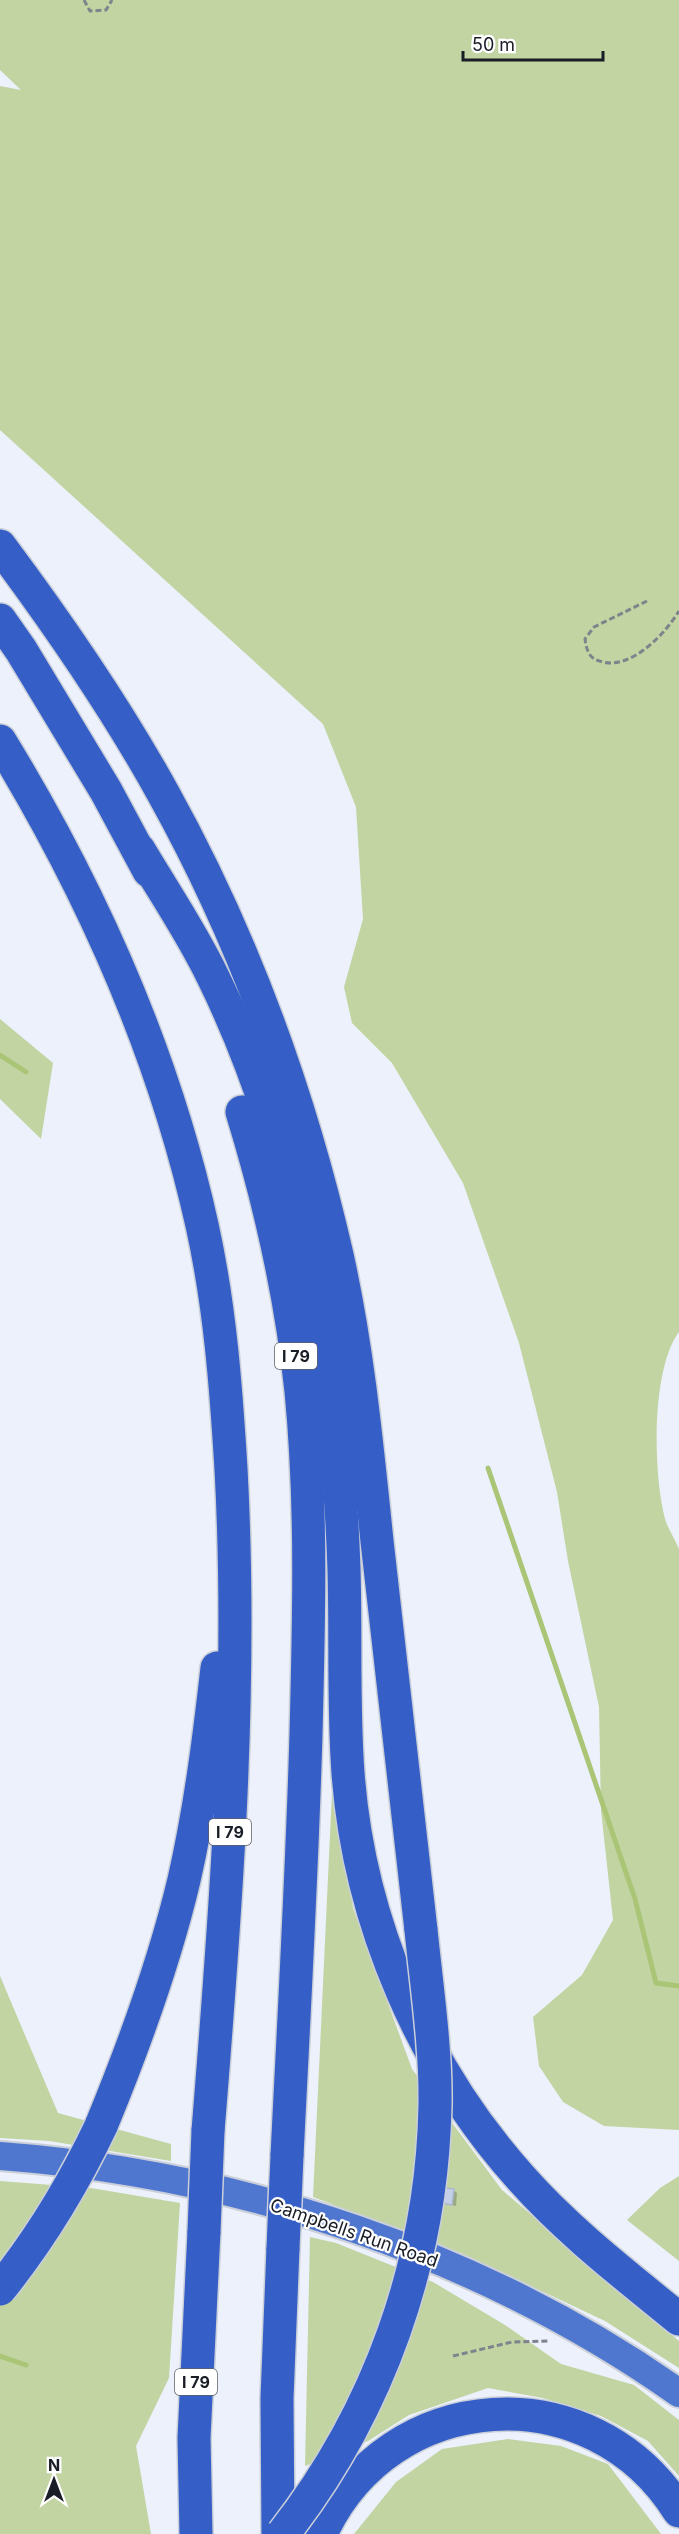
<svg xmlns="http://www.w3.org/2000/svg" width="679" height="2534" viewBox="0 0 679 2534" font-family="Inter,sans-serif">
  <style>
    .green { fill: #c1d4a2 }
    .shadow { fill: #0003 }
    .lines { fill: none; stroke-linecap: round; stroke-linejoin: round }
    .stream { stroke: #aac576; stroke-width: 5 }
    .building { fill: #c3d0e8; stroke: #acb8d0; stroke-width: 1.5 }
    .major-casing { stroke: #cacfd9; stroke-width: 32 }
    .highway-casing { stroke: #cacfd9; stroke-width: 36 }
    .path { stroke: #7e838c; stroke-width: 3; stroke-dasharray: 6 3; stroke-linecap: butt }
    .major { stroke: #4f77cf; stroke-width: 28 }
    .highway { stroke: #355fc7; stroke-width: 33 }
    .highway-bridge-casing { stroke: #cacfd9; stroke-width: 36; stroke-linecap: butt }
    .highway-bridge { stroke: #355fc7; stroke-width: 33 }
    .labels { text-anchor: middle; stroke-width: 4.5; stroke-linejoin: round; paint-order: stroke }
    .shield { fill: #fff; stroke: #5e6167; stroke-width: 1.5 }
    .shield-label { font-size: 16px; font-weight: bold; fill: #191d26 }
    .street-label { font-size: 18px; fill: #191d26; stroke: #fff }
  </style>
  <rect width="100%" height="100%" fill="#ecf1fb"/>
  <g class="green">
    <path d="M0 0H679V1332C651 1369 653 1474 665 1519 668 1529 675 1539 679 1549V2130L604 2126 563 2102 539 2066 533 2017 582 1975 613 1920 601 1810 599 1707 568 1561 557 1492 519 1343 463 1183 392 1063 352 1023 344 987 363 919 356 807 323 724 0 430V86L21 90 0 70Z"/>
    <path d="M0 1019 53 1063 41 1139 0 1099Z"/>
    <path d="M333 1771 353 1908 412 2069 502 2190 679 2341V2368L605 2321 461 2253 313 2197Z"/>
    <path d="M0 1976 58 2113 171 2144V2161L49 2141 0 2138Z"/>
    <path d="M679 2176V2261L627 2220 660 2188Z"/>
    <path d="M0 2181 91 2188 180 2203 169 2378 136 2446 151 2534H0Z"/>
    <path d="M310 2237 336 2243 433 2282 505 2325 561 2364 634 2385 679 2420V2476L648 2441 601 2416 543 2398 488 2388 409 2415 368 2441 305 2466Z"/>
    <path d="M508 2439 561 2446 608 2464 661 2534H354L396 2482 442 2449Z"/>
  </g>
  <path class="shadow" d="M453 2190 457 2193 456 2206 443 2203Z"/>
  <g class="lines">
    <g class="stream">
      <path d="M0 1055 26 1072"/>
      <path d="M488 1468 635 1899 656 1983 679 1986"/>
      <path d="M0 2356 26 2365"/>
    </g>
  </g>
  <path class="building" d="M444 2188 454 2189 452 2205 442 2203Z"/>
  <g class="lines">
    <g class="major-casing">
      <path id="major" d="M0 2156C240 2174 482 2254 679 2393"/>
    </g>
    <g class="highway-casing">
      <g id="highway">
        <path d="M0 546C59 625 115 706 163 793 243 937 300 1094 337 1255 358 1349 367 1445 377 1541 392 1670 406 1800 421 1930"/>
        <path d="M0 620 21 650 106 791 149 871"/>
        <path d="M0 741C91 890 164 1054 202 1225 220 1306 226 1387 231 1469 243 1690 226 1910 208 2131"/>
        <path d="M139 850C164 892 192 933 213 977 277 1107 312 1255 331 1399 338 1455 342 1512 344 1569 346 1637 343 1705 348 1773 359 1921 422 2068 521 2178 568 2231 624 2274 679 2319"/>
        <path d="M242 1112C270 1203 291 1296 301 1391 312 1504 309 1619 306 1734 302 1874 294 2015 287 2156"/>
        <path d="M101 2126C134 2046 164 1964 184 1880 200 1810 209 1739 217 1668"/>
        <path d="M196 2534 194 2438 204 2231"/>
        <path d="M278 2534 277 2398 283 2248"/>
        <path d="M321 2534C389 2385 592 2372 679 2511"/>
      </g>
    </g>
    <g class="path">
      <path d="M84 0 90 11 106 10 112 0"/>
      <path d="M647 601 594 627 585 639C587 652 589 659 603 662 632 669 665 634 679 611"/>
      <path d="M453 2356 512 2342 549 2341"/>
    </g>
    <use href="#major" class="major"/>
    <use href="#highway" class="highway"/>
    <g class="highway-bridge-casing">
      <g id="highway-bridge">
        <path d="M204 2231 208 2131"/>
        <path d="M283 2248 287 2156"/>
        <path d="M0 2289C41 2238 73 2185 101 2126"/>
        <path d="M283 2534C379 2411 432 2262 435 2106 436 2047 427 1989 421 1930"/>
      </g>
    </g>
    <use href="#highway-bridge" class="highway-bridge"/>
  </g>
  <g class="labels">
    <g class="shield">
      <rect x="275" y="1343" width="42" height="26" rx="4.5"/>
      <rect x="209" y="1819" width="42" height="26" rx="4.5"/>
      <rect x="175" y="2369" width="42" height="26" rx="4.5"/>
    </g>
    <g class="shield-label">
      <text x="296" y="1362">I 79</text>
      <text x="230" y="1838">I 79</text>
      <text x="196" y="2388">I 79</text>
    </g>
    <g class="street-label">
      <text transform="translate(354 2233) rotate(19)" y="6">Campbells Run Road</text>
    </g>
  </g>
  <g transform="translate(54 2480)" stroke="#ffffff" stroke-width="4.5" paint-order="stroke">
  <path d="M0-4.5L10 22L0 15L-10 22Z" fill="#191d26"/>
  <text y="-9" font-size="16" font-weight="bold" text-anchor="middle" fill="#191d26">N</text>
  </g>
  <path d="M463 51v9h140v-9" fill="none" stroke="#191d26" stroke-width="3"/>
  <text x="472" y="51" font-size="18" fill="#191d26" stroke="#ffffff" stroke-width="4.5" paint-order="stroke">50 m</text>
</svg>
